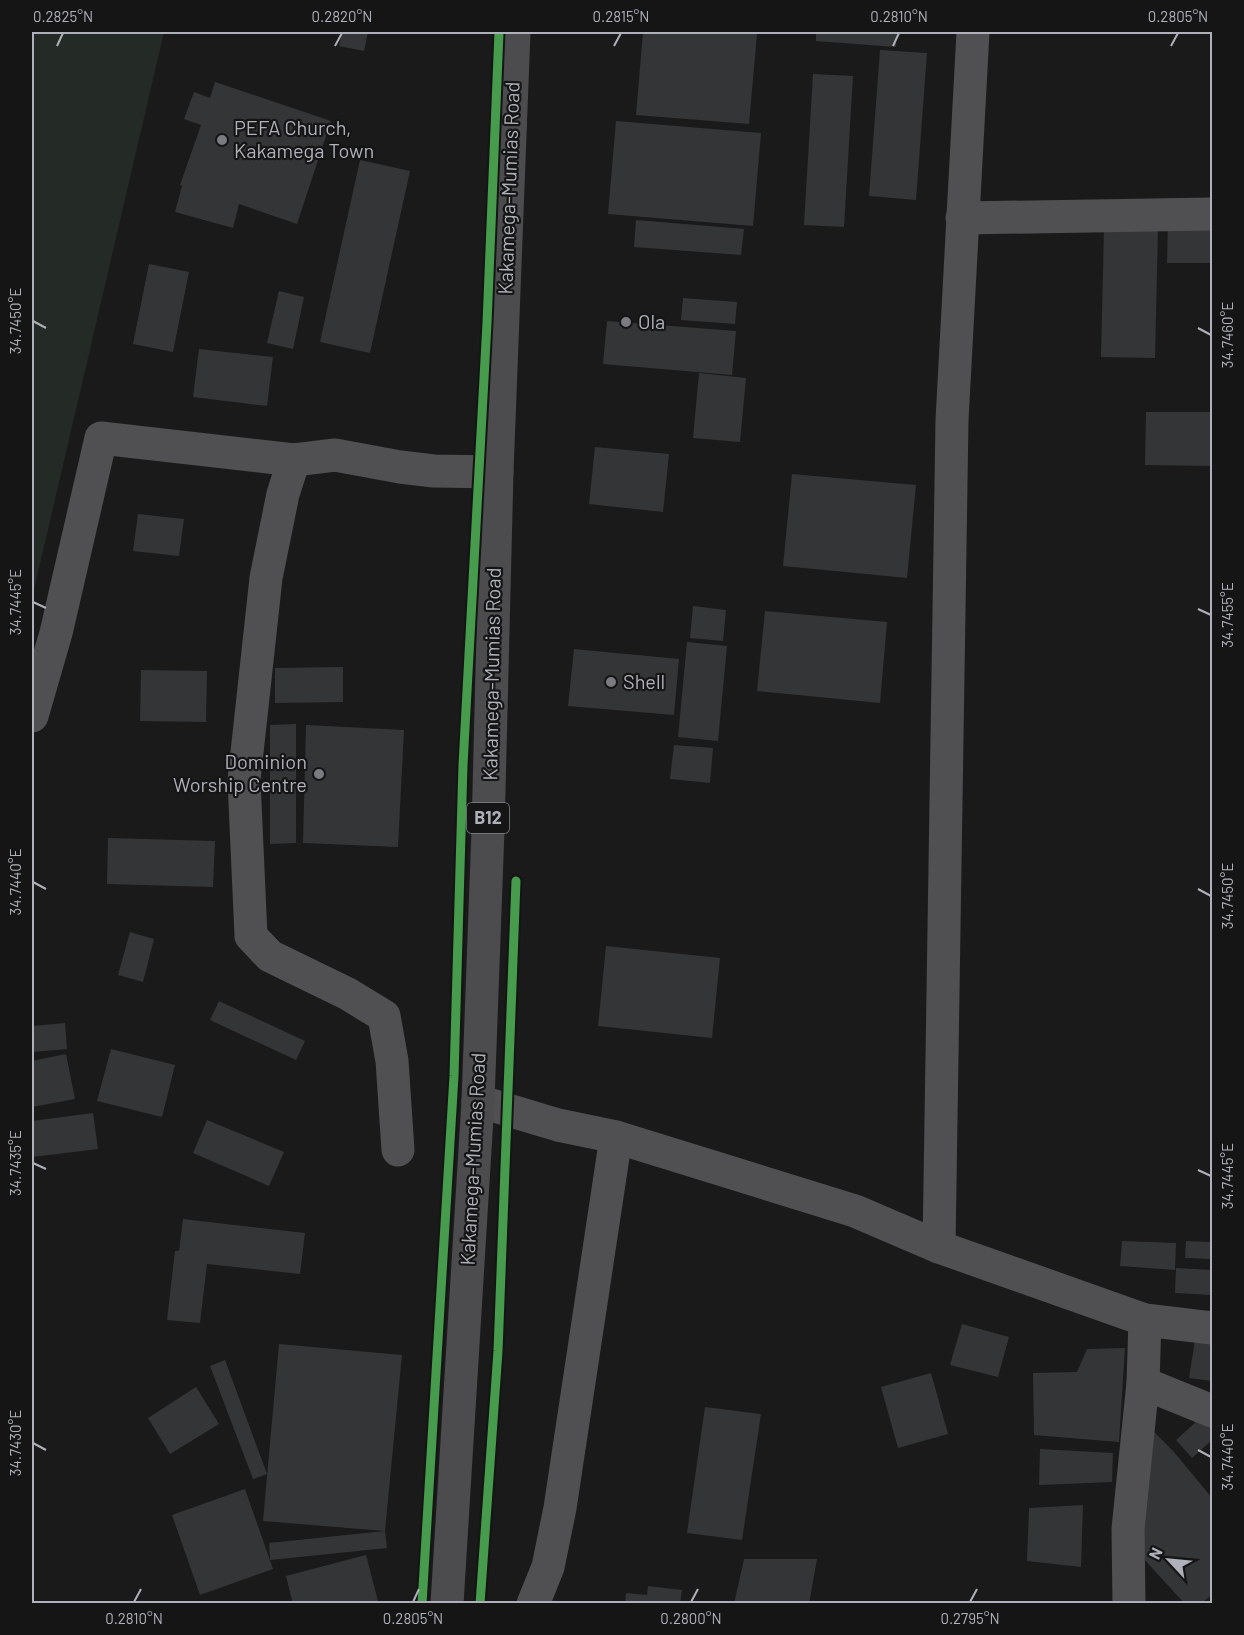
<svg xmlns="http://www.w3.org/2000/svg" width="1244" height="1635" viewBox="0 0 1244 1635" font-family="Barlow,sans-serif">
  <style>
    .green { fill: #242a25 }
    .building { fill: #343536 }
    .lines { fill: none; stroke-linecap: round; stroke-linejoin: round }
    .minor { stroke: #505053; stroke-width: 33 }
    .trunk { stroke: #4c4c4f; stroke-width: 33 }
    .cycleway-casing { stroke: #151516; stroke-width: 13 }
    .cycleway { stroke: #469c4c; stroke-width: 9 }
    .ticks { fill: none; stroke: #aeb1b9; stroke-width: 2 }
    .poi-dot { fill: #7a7c82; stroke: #151516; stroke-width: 2 }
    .labels { text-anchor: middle; stroke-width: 4.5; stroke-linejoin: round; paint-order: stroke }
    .shield { fill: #151516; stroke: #808288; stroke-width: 1.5 }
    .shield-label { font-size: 18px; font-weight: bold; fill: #aeb1b9 }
    .poi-label { font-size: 20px; fill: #aeb1b9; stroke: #151516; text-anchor: start }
    .street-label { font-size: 20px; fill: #aeb1b9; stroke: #151516 }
    .neatline { fill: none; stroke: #aeb1b9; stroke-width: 2 }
    .ticks-label { font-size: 15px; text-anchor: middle; fill: #aeb1b9 }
  </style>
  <rect width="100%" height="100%" fill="#1a1a1b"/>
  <path class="green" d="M32 32H164L32 598Z"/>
  <g class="building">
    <path d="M342 32H368L364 51 339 46Z"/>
    <path d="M643 32H726L757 34 749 124 636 115Z"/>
    <path d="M816 32H897L896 47 816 41Z"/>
    <path d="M880 50 927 53 916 200 869 196Z"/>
    <path d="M813 74 853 76 844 227 804 225Z"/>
    <path d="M215 82 331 121 297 224 239 204 233 228 175 212 182 186 180 185 201 125 184 119 194 92 210 98Z"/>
    <path d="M616 121 761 133 753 226 608 214Z"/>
    <path d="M360 160 410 171 370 353 320 342Z"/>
    <path d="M1168 219H1212V263H1167Z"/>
    <path d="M636 220 744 229 741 255 634 247Z"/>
    <path d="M1104 228 1158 229 1155 358 1101 357Z"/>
    <path d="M149 264 189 272 173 352 133 344Z"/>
    <path d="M279 291 304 297 293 349 267 343Z"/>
    <path d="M683 298 737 302 735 324 681 320Z"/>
    <path d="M607 321 736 331 732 375 603 364Z"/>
    <path d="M199 349 273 357 267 406 193 397Z"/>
    <path d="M699 373 746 378 740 442 693 438Z"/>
    <path d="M1146 412H1212V466L1145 465Z"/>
    <path d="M595 447 669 454 663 512 589 504Z"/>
    <path d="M792 474 916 485 907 578 783 566Z"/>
    <path d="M138 514 184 519 179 556 133 551Z"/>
    <path d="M693 606 726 610 723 641 690 638Z"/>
    <path d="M765 611 887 622 880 703 757 691Z"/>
    <path d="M687 642 727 646 718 741 678 737Z"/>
    <path d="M574 649 679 659 674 715 568 706Z"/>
    <path d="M343 667V702L275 703V668Z"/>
    <path d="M141 670 207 671 206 722 140 721Z"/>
    <path d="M296 724V843L270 844V725Z"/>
    <path d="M306 725 404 730 398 847 303 843Z"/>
    <path d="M674 745 713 748 710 783 670 779Z"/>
    <path d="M108 838 215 841 213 887 107 884Z"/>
    <path d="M130 932 154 939 143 982 118 975Z"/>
    <path d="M606 946 720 958 712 1038 598 1026Z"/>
    <path d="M219 1001 305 1041 296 1060 210 1020Z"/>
    <path d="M65 1023 67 1049 32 1052V1026Z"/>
    <path d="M111 1049 175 1065 162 1117 97 1101Z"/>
    <path d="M66 1054 75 1099 32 1107V1061Z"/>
    <path d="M93 1113 98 1149 32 1157V1121Z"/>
    <path d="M207 1120 284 1152 269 1186 193 1153Z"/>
    <path d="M183 1219 305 1233 300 1274 207 1264 200 1323 167 1320 175 1251H179Z"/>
    <path d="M1122 1241 1176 1243 1175 1270 1120 1266Z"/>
    <path d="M1186 1241 1212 1242V1259L1185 1258Z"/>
    <path d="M1176 1268 1212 1270V1295L1175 1293Z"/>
    <path d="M962 1324 1009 1337 998 1377 950 1365Z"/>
    <path d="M1195 1340 1212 1343V1381L1189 1378Z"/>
    <path d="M279 1344 402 1355 385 1531 263 1521Z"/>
    <path d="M1125 1348 1119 1442 1034 1435 1033 1373 1077 1372 1087 1349Z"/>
    <path d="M225 1360 267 1474 253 1479 210 1366Z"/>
    <path d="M931 1373 948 1434 898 1448 881 1387Z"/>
    <path d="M196 1387 219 1424 170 1454 148 1418Z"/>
    <path d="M705 1407 761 1414 742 1540 687 1533Z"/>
    <path d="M1207 1412 1212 1418V1440L1192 1458 1176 1440Z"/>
    <path d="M1149 1427 1174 1452 1212 1498V1595L1200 1604H1185L1142 1557Z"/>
    <path d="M1040 1449 1113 1453 1112 1482 1039 1485Z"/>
    <path d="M245 1489 273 1569 200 1595 172 1515Z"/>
    <path d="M1083 1505 1081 1567 1027 1561 1029 1508Z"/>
    <path d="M385 1531 387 1548 270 1560 269 1543Z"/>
    <path d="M366 1555 378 1601 369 1604H293L286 1576Z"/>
    <path d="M744 1559H817L809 1604H734Z"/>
    <path d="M648 1586 682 1590 680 1604H625L626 1593 647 1595Z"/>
  </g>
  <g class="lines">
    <g class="minor">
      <path d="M962 218 1212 214"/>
      <path d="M32 716 56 633 101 438 294 460"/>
      <path d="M478 1101 558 1125 616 1137 855 1211 939 1247 1145 1320 1212 1328"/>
      <path d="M398 1150 392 1061 384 1016 348 994 270 956 251 936 244 780 266 578 283 494 294 460 335 455 400 467 434 471 497 472"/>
      <path d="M939 1247 952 420 973 32"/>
      <path d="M1143 1383 1212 1411"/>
      <path d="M533 1604 548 1567 560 1508 616 1137"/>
      <path d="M1129 1604 1128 1529 1143 1383 1145 1320"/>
    </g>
    <path class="trunk" d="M447 1604 478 1101 488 830 497 472 514 32"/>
    <g class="cycleway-casing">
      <g id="cycleway">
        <path d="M422 1604 454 1076 463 765 487 323 499 32"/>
        <path d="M480 1604 498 1351 516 881"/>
      </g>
    </g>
    <use href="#cycleway" class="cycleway"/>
  </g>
  <path class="ticks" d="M57 46 63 33M335 46 342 33M614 46 621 33M893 46 899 33M1171 46 1178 33M33 321 46 328M1198 328 1211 335M33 602 46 608M1198 609 1211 615M33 882 46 889M1198 889 1211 896M33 1163 46 1169M1198 1170 1211 1176M33 1443 46 1450M1198 1450 1211 1457M134 1602 141 1589M413 1602 419 1589M691 1602 698 1589M970 1602 977 1589"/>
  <g class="poi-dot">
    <circle cx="222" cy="140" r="6"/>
    <circle cx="626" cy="322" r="6"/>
    <circle cx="611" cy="682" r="6"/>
    <circle cx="319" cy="774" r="6"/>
  </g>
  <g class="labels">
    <rect class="shield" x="467" y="803" width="42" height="30" rx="4.5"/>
    <g class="shield-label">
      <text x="488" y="824">B12</text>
    </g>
    <g class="poi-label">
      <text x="234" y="135">PEFA Church,<tspan x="234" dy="23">Kakamega Town</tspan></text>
      <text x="638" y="329">Ola</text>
      <text x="623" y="689">Shell</text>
      <text x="307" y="769" text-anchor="end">Dominion<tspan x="307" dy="23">Worship Centre</tspan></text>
    </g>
    <g class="street-label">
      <text transform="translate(509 188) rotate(-88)" y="7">Kakamega-Mumias Road</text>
      <text transform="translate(492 674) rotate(-89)" y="7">Kakamega-Mumias Road</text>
      <text transform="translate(473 1159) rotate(-87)" y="7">Kakamega-Mumias Road</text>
    </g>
  </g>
  <rect width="1244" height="1635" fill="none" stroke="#151516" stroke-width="66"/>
  <g transform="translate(1169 1560) rotate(296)" stroke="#151516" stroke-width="4.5" paint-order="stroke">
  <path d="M0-4.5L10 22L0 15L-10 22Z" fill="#aeb1b9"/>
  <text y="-9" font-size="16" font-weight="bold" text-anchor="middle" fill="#aeb1b9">N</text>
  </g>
  <rect x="33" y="33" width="1178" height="1569" class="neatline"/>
  <g class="ticks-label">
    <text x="63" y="22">0.2825°N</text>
    <text x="342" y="22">0.2820°N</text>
    <text x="621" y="22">0.2815°N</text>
    <text x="899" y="22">0.2810°N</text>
    <text x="1178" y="22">0.2805°N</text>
    <text transform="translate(16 321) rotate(-90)" y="5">34.7450°E</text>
    <text transform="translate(1228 335) rotate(-90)" y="5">34.7460°E</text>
    <text transform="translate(16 602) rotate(-90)" y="5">34.7445°E</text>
    <text transform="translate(1228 615) rotate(-90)" y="5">34.7455°E</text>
    <text transform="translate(16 882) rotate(-90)" y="5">34.7440°E</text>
    <text transform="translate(1228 896) rotate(-90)" y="5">34.7450°E</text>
    <text transform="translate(16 1163) rotate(-90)" y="5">34.7435°E</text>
    <text transform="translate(1228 1176) rotate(-90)" y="5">34.7445°E</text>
    <text transform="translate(16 1443) rotate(-90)" y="5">34.7430°E</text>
    <text transform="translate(1228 1457) rotate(-90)" y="5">34.7440°E</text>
    <text x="134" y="1624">0.2810°N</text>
    <text x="413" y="1624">0.2805°N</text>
    <text x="691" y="1624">0.2800°N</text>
    <text x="970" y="1624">0.2795°N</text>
  </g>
</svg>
